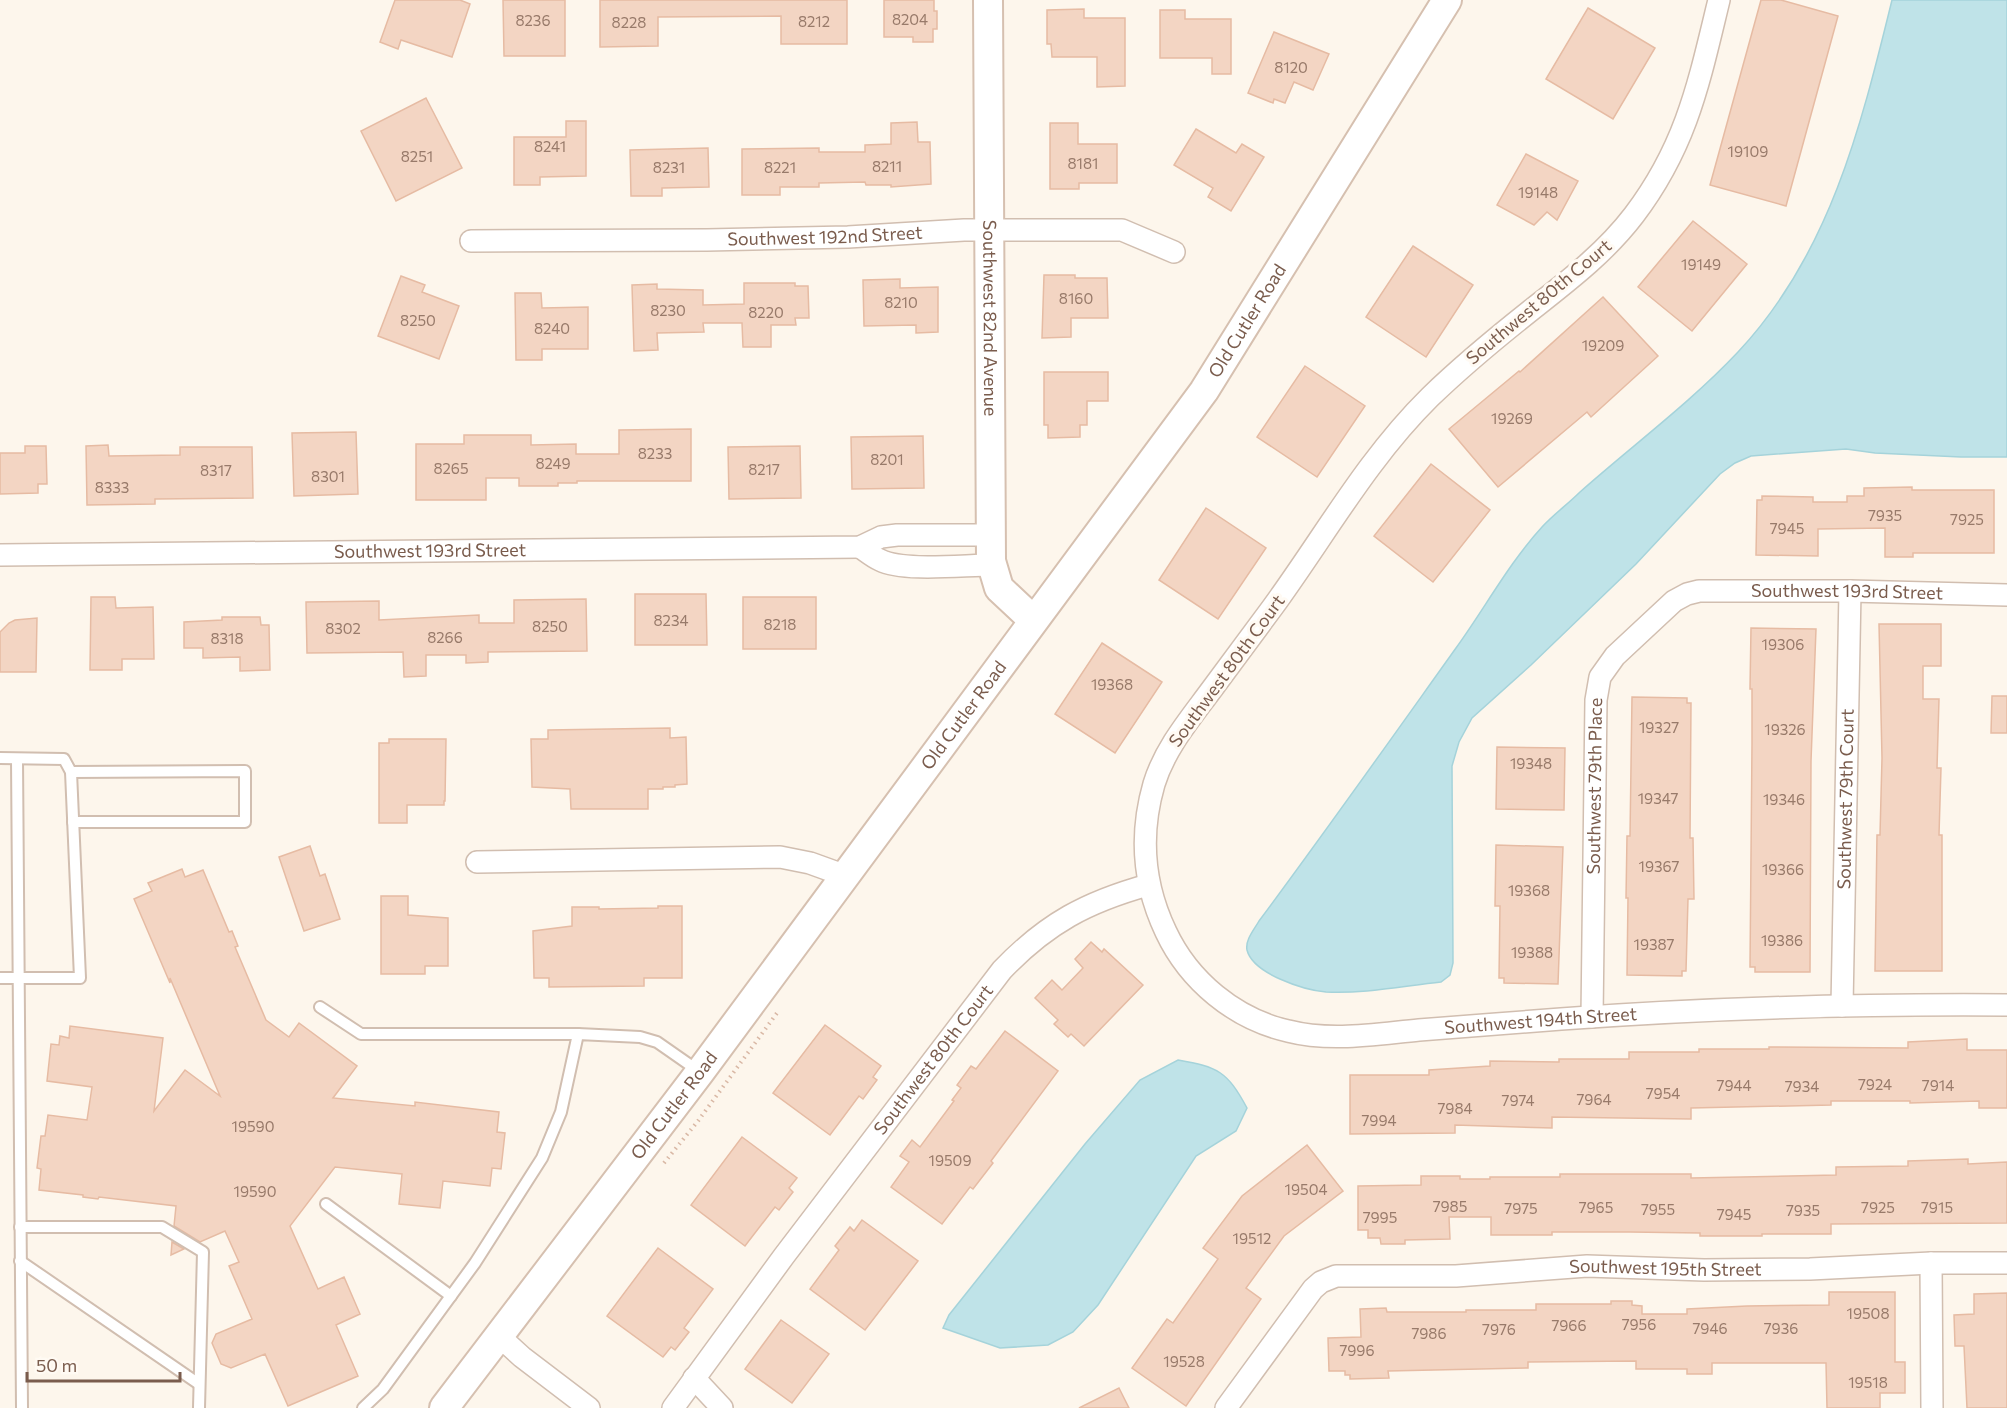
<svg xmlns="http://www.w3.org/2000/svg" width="2007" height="1408" viewBox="0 0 2007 1408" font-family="Commissioner,sans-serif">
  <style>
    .water { fill: #bfe3e8; stroke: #a5d3da; stroke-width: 1.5 }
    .building { fill: #f3d5c3; stroke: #e6bba3; stroke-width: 1.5 }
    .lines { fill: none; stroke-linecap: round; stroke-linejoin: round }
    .lane-casing { stroke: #d1beb0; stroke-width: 14 }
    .street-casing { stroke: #d1beb0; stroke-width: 24 }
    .secondary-casing { stroke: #d6c0b0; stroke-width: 32 }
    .path { stroke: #d9b8a5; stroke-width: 4; stroke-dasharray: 1.5 4.5; stroke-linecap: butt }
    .lane { stroke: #fff; stroke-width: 10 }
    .street { stroke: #fff; stroke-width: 21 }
    .secondary { stroke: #fff; stroke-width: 28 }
    .labels { text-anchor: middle; stroke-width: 6; stroke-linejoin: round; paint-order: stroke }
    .number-label { font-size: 15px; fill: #987a6a }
    .street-label { font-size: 18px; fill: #7a5c4d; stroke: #fffaf3 }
  </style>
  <rect width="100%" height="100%" fill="#fdf6ec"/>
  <g class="water">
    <path d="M1892 0H2007V457H1961L1875 453 1846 449 1751 456 1735 463 1720 474 1636 564 1531 665 1472 718 1459 742 1452 766 1453 963 1450 975 1441 982C1403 986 1363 994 1326 992 1304 990 1253 974 1247 950 1245 940 1254 930 1259 921 1326 831 1391 739 1456 648 1485 608 1509 563 1542 527 1554 514 1568 504 1580 492 1633 445 1690 403 1738 352 1830 254 1861 126 1892 0Z"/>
    <path d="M1178 1060C1218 1067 1227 1071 1247 1108L1236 1131 1196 1156 1098 1305 1073 1332 1048 1345 1000 1348 943 1328 949 1315 1085 1144 1140 1080Z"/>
  </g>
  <g class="building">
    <path d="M395 0H460L470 4 452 57 401 40 398 49 380 42Z"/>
    <path d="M503 0H565V56H504Z"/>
    <path d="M600 0H847V44H781V16L658 17V46L600 47Z"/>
    <path d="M884 0H934V11H937V29H933V42H913V37H884Z"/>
    <path d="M1761 0H1781L1838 16 1786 206 1710 185Z"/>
    <path d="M1588 8 1655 48 1613 119 1546 79Z"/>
    <path d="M1084 9V18H1125V86L1097 87V57H1052L1051 44H1047V10Z"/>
    <path d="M1160 10H1185V19H1231V74H1212V58H1160Z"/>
    <path d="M1274 32 1329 54 1313 90 1294 82 1285 103 1274 99 1273 103 1248 93Z"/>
    <path d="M426 98 462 168 396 201 361 131Z"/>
    <path d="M566 121H586V176L540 177V185H514V137H566Z"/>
    <path d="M917 122 918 142H930L931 184 891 187V185H866L865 182 819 183V187H780V195H742V149L819 148V152H865V145L891 144V123Z"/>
    <path d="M1050 123H1078V144H1117V183H1079V189H1050Z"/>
    <path d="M1196 129 1236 153 1242 144 1264 157 1231 211 1208 197 1213 188 1174 165Z"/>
    <path d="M708 148 709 187 662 188V196H631L630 150Z"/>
    <path d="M1526 154 1578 181 1557 220 1547 212 1534 225 1497 205Z"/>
    <path d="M1693 221 1747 264 1692 331 1638 287Z"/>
    <path d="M1413 246 1473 285 1426 357 1366 317Z"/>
    <path d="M1044 275H1075V278H1107L1108 318H1071V337L1042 338Z"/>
    <path d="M401 276 425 285 422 292 459 306 439 359 378 336Z"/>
    <path d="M900 279V288L938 287V332L916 333V325L864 326 863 280Z"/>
    <path d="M744 283H795V286H808L809 318H795L796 325H771V347H743L742 323H703L704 332 657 333 658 350 634 351 632 285 657 284V289L703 290V305L744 304Z"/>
    <path d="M515 293H541L542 308 588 307V349H542V360H516Z"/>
    <path d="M1603 297 1658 356 1591 417 1587 412 1498 487 1449 429 1519 371 1520 372Z"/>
    <path d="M1305 366 1365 406 1317 477 1257 437Z"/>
    <path d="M1044 372H1108V401H1087V425H1080V437L1048 438V425H1044Z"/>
    <path d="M691 429V481H577V483H558V486H519V478H486V500H416V444H464V435H531V445L576 444V454H619V430Z"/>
    <path d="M356 432 358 494 294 496 292 433Z"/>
    <path d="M923 436 924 488 852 489 851 437Z"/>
    <path d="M108 445 109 456 180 455V447H252L253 498 155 499V504L87 505 86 446Z"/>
    <path d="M25 446H46L47 484H38V493L0 494V453H25Z"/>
    <path d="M800 446 801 498 729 499 728 447Z"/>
    <path d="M1431 464 1490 510 1433 582 1374 536Z"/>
    <path d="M1912 487V490H1994V553H1913V557H1885V528L1818 529V556L1756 555 1757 500H1762V496L1813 497V502H1847V496H1864V488Z"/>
    <path d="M1206 508 1266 548 1218 619 1159 580Z"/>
    <path d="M635 594H706L707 645H635Z"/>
    <path d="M91 597H115L116 608 153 607 154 659H122V670H90Z"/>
    <rect x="743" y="597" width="73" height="52"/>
    <path d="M586 599 587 651 488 652V662L466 663V655H426V676L404 677 403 652 307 653 306 602 379 601V620L479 615V623H514V600Z"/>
    <path d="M222 617H260L261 625H269L270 670 240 671V657L203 658V648H184V622L222 620Z"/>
    <path d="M37 618 36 672H0V632L9 623 15 620Z"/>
    <path d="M1879 624H1941V666H1923V699H1939L1937 768H1941L1939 835H1942V971H1875L1877 835H1880L1882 758Z"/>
    <path d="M1751 628 1816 629 1811 761 1810 972H1755V967H1750L1752 744V689H1750Z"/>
    <path d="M1102 643 1162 682 1115 753 1055 714Z"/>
    <path d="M1992 696H2007V733H1991Z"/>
    <path d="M1632 697 1687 698V703H1691L1690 838H1693L1694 899H1688L1686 971H1682V976L1627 975 1628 898H1626L1627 836H1630Z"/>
    <path d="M670 728V738L686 737 687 784 675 785V787H663V789H648V809H571L570 789 532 787 531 739H548V730Z"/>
    <path d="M389 739H446L445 801H444V805H407V823H379V743H389Z"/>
    <path d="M1497 747 1565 748 1564 810 1496 809Z"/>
    <path d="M1496 845 1563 847 1558 984 1504 983V978H1499L1500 906H1495Z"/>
    <path d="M310 846 320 876 325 874 340 919 304 931 279 857Z"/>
    <path d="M182 869 185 877 203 870 229 932 232 931 238 946 235 947 266 1020 289 1037 299 1023 357 1066 333 1098 415 1106V1102L499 1112 497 1132 505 1133 501 1169 492 1168 490 1186 443 1181 440 1208 399 1204 402 1174 335 1167 290 1226 318 1289 344 1277 360 1314 336 1325 358 1376 288 1406 265 1354 231 1368 221 1364 212 1343 216 1334 252 1319 229 1266 239 1262 225 1231 200 1242 174 1226 176 1206 99 1197 98 1199 83 1197V1195L39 1190 41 1169 37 1168 41 1136H45L48 1115 87 1120 92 1087 47 1081 51 1044 59 1045 60 1036 69 1038 70 1026 163 1038 154 1111 185 1070 220 1096 170 978V983L134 899 152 891 148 883Z"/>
    <path d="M381 896H408V915L448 918V966H425V974H381Z"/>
    <path d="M658 906H682V978H644V986L549 987V978H534L533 931 572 926V907H599V909L658 908Z"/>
    <path d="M1091 942 1102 952 1104 949 1143 985 1084 1046 1071 1034 1068 1037 1054 1024 1058 1020 1035 998 1052 980 1062 990 1083 968 1075 959Z"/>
    <path d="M825 1025 881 1066 873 1077 877 1080 863 1099 859 1096 830 1135 773 1093Z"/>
    <path d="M1005 1031 1058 1071 991 1161 993 1163 973 1189 970 1187 942 1224 891 1187 909 1162 900 1156 912 1140 920 1147 954 1101 952 1100 961 1088 957 1085 971 1066 976 1069Z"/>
    <path d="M1967 1039V1050H2007V1108H1979V1101L1910 1103V1101H1831V1105L1691 1108V1119L1552 1117V1128L1455 1125V1133L1350 1134V1075H1429V1070L1490 1066V1061L1559 1062V1059H1629V1052H1699V1049H1769V1047L1908 1048V1042Z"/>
    <path d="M742 1137 797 1178 789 1188 793 1192 779 1210 775 1207 745 1246 691 1205Z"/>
    <path d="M1307 1145 1343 1191 1284 1236 1246 1288 1261 1299 1186 1406 1132 1368 1167 1319 1173 1323 1218 1259 1203 1248 1242 1196Z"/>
    <path d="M1968 1159V1164L2007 1162V1223L1831 1224V1234H1762V1236H1700V1233L1630 1232H1552V1235H1491V1217H1449L1450 1239 1405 1240V1244H1381L1380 1238H1368V1230H1358V1186L1421 1185V1176H1460V1179H1490V1177H1560V1174H1691V1178L1836 1175V1167L1908 1166V1161Z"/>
    <path d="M862 1220 918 1261 865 1330 810 1289 839 1250 835 1246 850 1227 854 1231Z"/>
    <path d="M172 1242 184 1249 171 1255Z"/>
    <path d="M658 1248 713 1289 684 1328 689 1332 675 1350 671 1347 663 1357 607 1316Z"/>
    <path d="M1829 1292H1895V1362H1905V1393H1880V1408H1827L1826 1363H1712V1374H1687V1369H1636V1361L1528 1362V1368L1388 1371 1389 1378 1350 1379V1375H1345V1371H1329L1328 1338 1361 1337 1360 1309 1386 1308 1387 1312H1466V1310H1536V1304H1611V1301H1632V1305L1642 1306V1314H1687V1309L1747 1306 1829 1305Z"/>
    <path d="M2007 1293V1408H1967L1964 1346H1955L1954 1315 1974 1314V1294Z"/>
    <path d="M781 1320 829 1354 792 1403 745 1369Z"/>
    <path d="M1119 1388 1129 1408H1079Z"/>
  </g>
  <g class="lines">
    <g class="lane-casing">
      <g id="lane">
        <path d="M0 758 64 759 71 772 80 978H0"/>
        <path d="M17 759 22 1408"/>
        <path d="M71 772 245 771V822H73"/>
        <path d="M320 1007 361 1034H578"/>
        <path d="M326 1204 451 1296"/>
        <path d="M20 1227H162L203 1252 199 1408"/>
        <path d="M20 1261 199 1384"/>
        <path d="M363 1408 383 1389 475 1263 542 1158 561 1112 578 1034 640 1037 657 1042 700 1072"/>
      </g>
    </g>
    <g class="street-casing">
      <g id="street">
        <path id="s1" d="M1719 0C1699 82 1687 145 1634 215 1605 253 1568 281 1530 311 1496 338 1462 366 1430 397 1367 459 1324 537 1272 608 1252 635 1232 662 1212 689 1190 719 1165 748 1154 784 1139 836 1143 884 1166 932 1189 981 1235 1019 1288 1031 1331 1042 1376 1034 1419 1030 1466 1026 1514 1023 1561 1019 1709 1008 1858 1004 2007 1005"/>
        <path id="s2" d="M471 241 707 240 848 237 964 230H1122L1174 252"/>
        <path d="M860 547C866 551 873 557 880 560 904 572 963 565 992 565"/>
        <path id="s3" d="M0 555 860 547 881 537 897 535H991"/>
        <path d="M477 862 780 857 810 863 846 876"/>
        <path id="s4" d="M1842 1006 1850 591"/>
        <path id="s5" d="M1592 1017 1596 700 1600 677 1615 656 1674 601 1687 594 1699 591H1850L2007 595"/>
        <path d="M1931 1263 1932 1408"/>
        <path d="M498 1335 522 1357 589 1408"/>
        <path d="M694 1378 722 1408"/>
        <path id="s6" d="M673 1408 784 1256 1002 970C1047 923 1087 902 1148 885"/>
        <path id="s7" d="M1226 1408 1313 1289 1321 1282 1336 1276H1456L1587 1266 1704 1270 1810 1269 1931 1263H2007"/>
      </g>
    </g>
    <g class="secondary-casing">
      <g id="secondary">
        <path id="s8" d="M988 0 991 561 999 588 1033 620"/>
        <path id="s9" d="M444 1408 700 1072 1204 391 1447 0"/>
      </g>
    </g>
    <path class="path" d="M664 1163 698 1121 777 1013"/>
    <use href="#lane" class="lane"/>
    <use href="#street" class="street"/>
    <use href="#secondary" class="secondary"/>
  </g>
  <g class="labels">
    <g class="number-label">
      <text x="910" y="25">8204</text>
      <text x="533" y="26">8236</text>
      <text x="814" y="27">8212</text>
      <text x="629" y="28">8228</text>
      <text x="1291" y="73">8120</text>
      <text x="550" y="152">8241</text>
      <text x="1748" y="157">19109</text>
      <text x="417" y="162">8251</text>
      <text x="1083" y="169">8181</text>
      <text x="887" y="172">8211</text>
      <text x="669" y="173">8231</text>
      <text x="780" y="173">8221</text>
      <text x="1538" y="198">19148</text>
      <text x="1701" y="270">19149</text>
      <text x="1076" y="304">8160</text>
      <text x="901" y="308">8210</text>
      <text x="668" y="316">8230</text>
      <text x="766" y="318">8220</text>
      <text x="418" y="326">8250</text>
      <text x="552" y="334">8240</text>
      <text x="1603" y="351">19209</text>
      <text x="1512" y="424">19269</text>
      <text x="655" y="459">8233</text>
      <text x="887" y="465">8201</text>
      <text x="553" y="469">8249</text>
      <text x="451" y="474">8265</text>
      <text x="764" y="475">8217</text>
      <text x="216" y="476">8317</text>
      <text x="328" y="482">8301</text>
      <text x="112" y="493">8333</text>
      <text x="1885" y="521">7935</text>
      <text x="1967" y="525">7925</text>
      <text x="1787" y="534">7945</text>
      <text x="671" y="626">8234</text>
      <text x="780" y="630">8218</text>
      <text x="550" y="632">8250</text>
      <text x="343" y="634">8302</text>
      <text x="445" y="643">8266</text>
      <text x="227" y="644">8318</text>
      <text x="1783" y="650">19306</text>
      <text x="1112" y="690">19368</text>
      <text x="1659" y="733">19327</text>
      <text x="1785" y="735">19326</text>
      <text x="1531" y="769">19348</text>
      <text x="1658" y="804">19347</text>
      <text x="1784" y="805">19346</text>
      <text x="1659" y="872">19367</text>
      <text x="1783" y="875">19366</text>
      <text x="1529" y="896">19368</text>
      <text x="1782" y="946">19386</text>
      <text x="1654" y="950">19387</text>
      <text x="1532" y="958">19388</text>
      <text x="1875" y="1090">7924</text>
      <text x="1734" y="1091">7944</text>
      <text x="1938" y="1091">7914</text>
      <text x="1802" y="1092">7934</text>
      <text x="1663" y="1099">7954</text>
      <text x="1594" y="1105">7964</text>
      <text x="1518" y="1106">7974</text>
      <text x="1455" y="1114">7984</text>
      <text x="1379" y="1126">7994</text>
      <text x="253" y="1132">19590</text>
      <text x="950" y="1166">19509</text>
      <text x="1306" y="1195">19504</text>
      <text x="255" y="1197">19590</text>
      <text x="1450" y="1212">7985</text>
      <text x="1596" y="1213">7965</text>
      <text x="1878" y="1213">7925</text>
      <text x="1937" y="1213">7915</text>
      <text x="1521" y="1214">7975</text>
      <text x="1658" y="1215">7955</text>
      <text x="1803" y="1216">7935</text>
      <text x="1734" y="1220">7945</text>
      <text x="1380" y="1223">7995</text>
      <text x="1252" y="1244">19512</text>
      <text x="1868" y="1319">19508</text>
      <text x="1639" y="1330">7956</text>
      <text x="1569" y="1331">7966</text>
      <text x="1710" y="1334">7946</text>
      <text x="1781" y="1334">7936</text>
      <text x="1499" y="1335">7976</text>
      <text x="1429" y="1339">7986</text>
      <text x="1357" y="1356">7996</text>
      <text x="1184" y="1367">19528</text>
      <text x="1868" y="1388">19518</text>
    </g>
    <g class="street-label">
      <text dy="6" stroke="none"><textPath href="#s2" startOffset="354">Southwest 192nd Street</textPath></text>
      <text transform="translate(1539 302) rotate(-40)" y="6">Southwest 80th Court</text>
      <text dy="6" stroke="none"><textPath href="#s8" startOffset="318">Southwest 82nd Avenue</textPath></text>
      <text dy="6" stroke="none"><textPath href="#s9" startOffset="1352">Old Cutler Road</textPath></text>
      <text dy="6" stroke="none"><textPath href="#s3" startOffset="430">Southwest 193rd Street</textPath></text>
      <text dy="6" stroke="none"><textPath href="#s5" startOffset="622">Southwest 193rd Street</textPath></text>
      <text transform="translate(1227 671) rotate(-54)" y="6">Southwest 80th Court</text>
      <text dy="6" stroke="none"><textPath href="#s9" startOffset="866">Old Cutler Road</textPath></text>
      <text dy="6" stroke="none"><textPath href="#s5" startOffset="231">Southwest 79th Place</textPath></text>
      <text dy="6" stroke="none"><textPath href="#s4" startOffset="207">Southwest 79th Court</textPath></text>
      <text dy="6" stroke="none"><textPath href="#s1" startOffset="1552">Southwest 194th Street</textPath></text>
      <text dy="6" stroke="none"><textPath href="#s6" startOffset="435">Southwest 80th Court</textPath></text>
      <text dy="6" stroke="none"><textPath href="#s9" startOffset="380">Old Cutler Road</textPath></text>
      <text dy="6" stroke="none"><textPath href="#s7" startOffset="504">Southwest 195th Street</textPath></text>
    </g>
  </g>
  <path d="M27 1372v9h153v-9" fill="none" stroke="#7a5c4d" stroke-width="3"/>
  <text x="36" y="1372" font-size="18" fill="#7a5c4d" stroke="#fffaf3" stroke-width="4.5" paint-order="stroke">50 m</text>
</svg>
